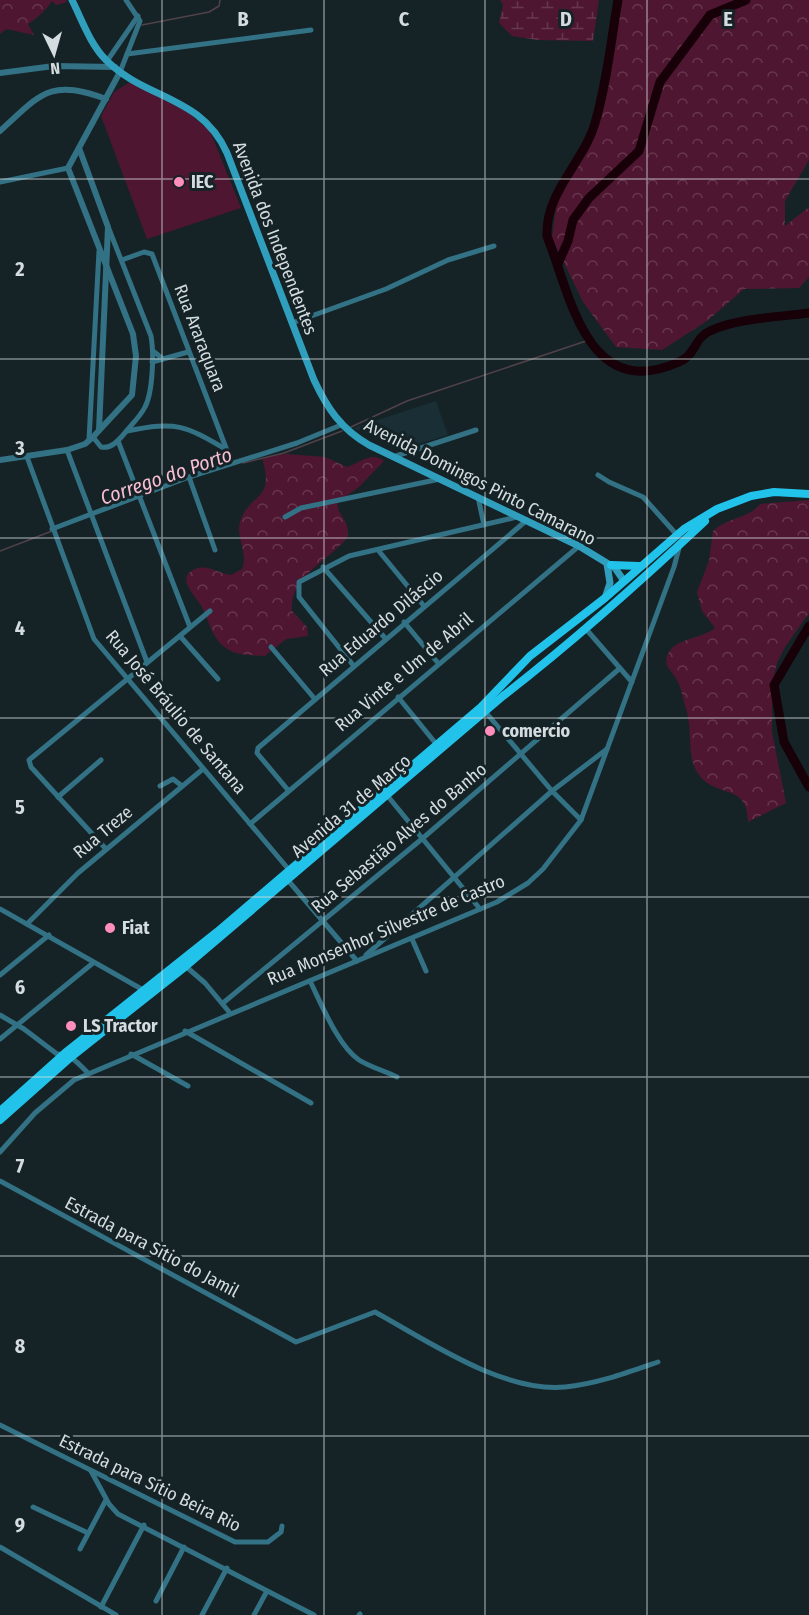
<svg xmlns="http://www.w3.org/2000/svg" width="809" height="1615" viewBox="0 0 809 1615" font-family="'Fira Sans Condensed',sans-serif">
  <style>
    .built { fill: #192f35 }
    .grass { fill: #4e1630 }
    .forest { fill: url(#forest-crowns) }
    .wetland { fill: url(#wetland-marsh) }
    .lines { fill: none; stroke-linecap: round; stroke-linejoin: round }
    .stream { stroke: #504248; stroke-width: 1.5 }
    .river { stroke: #170008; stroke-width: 9 }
    .minor { stroke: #337184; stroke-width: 5 }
    .tertiary { stroke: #337184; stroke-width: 6 }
    .secondary { stroke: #309fbe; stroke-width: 7 }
    .primary { stroke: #22c3eb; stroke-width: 8 }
    .grid { fill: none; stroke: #d4dcdf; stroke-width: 1.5; stroke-opacity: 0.55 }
    .poi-dot { fill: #ff8ebb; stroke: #152327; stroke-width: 2 }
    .labels { text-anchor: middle; stroke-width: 6; stroke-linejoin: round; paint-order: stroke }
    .poi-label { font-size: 18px; font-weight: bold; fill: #d4dcdf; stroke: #152327; text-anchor: start }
    .street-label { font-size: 18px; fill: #d4dcdf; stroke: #152327 }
    .water-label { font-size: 20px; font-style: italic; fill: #fabdd2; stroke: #152327 }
    .grid-label { font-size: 20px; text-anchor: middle; font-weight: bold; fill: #d4dcdf; stroke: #152327; stroke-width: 6; stroke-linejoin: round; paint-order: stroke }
  </style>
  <defs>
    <pattern id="forest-crowns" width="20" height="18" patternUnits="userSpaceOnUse" patternTransform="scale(1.5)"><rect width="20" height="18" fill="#4e1630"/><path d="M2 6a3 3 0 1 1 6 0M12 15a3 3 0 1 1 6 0" fill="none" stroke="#67374e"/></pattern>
    <pattern id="wetland-marsh" width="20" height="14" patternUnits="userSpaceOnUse" patternTransform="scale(1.5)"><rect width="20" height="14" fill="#4e1630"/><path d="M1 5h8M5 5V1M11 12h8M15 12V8" fill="none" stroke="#67374e"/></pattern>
  </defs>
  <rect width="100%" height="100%" fill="#152327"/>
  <path class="built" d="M436 401 448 435 402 449 353 428Z"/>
  <path class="grass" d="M130 82 184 109 210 131 241 208 147 239 101 116 114 92Z"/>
  <g class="forest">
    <path d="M0 0H66L67 2 56 5 52 1C46 10 37 18 28 24L34 35 6 29 0 34Z"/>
    <path d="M618 0H809V160L785 201V226L809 207V277L799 288 744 289 707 321 662 350 616 347 583 302 552 238 558 192 595 124Z"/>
    <path d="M286 454 325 457 347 467C360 463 372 451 384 461L359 487 338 502C335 515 352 520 347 538 330 559 288 578 292 611L307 627 308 636 286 639 265 656C253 655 239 656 229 650 212 640 210 623 202 607 197 597 174 578 195 569 207 564 218 573 231 575L242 569C249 552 234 536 241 519 252 492 275 500 262 458Z"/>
    <path d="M809 500V613L785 647 777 663 772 684V732L786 803 748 822C748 781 714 800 697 772 686 753 693 729 686 709 683 700 682 690 678 682 674 672 662 667 668 654 675 638 702 639 715 628L702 611 697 592 709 561 713 531C726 518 750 518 760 504Z"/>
  </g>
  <path class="wetland" d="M500 0H599L593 41 537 40 512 36 499 23 503 5Z"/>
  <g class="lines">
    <g class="stream">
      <path d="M142 25 209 12 219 6 220 0"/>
      <path d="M351 427 407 401 589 340"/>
      <path d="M243 463 284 453 342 431"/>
      <path d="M0 551 52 531"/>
    </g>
    <g class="river">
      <path d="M618 0C611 40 607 83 595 123 584 162 545 192 547 236 571 297 587 403 679 362 696 355 694 338 710 331 736 318 780 317 809 313"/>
      <path d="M558 264 568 241 573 220 589 198 639 151 660 82 710 15 746 0"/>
      <path d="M809 626 774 685 784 742 809 787"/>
    </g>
    <g class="minor">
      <path d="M127 54 311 30"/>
      <path d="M107 61 138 16"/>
      <path d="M120 72 140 21 126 0"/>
      <path d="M0 182 68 168"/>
      <path d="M122 260 144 252 152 254 231 461"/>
      <path d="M292 323 386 289 448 260 494 246"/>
      <path d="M163 359 188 352"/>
      <path d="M152 362 163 359 153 351"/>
      <path d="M127 431C177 421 184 425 227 450"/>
      <path d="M93 437 101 447C111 449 118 441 124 434 131 425 140 417 145 407 153 392 154 353 151 336L109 229"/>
      <path d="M89 440 99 251"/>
      <path d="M118 441 190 627"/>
      <path d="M67 450 147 662"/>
      <path d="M396 456 476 430"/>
      <path d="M27 457 94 639 290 871"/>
      <path d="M598 475 609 482 643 497 677 535"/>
      <path d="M189 477 215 550"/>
      <path d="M478 497 484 525"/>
      <path d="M285 517 301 508 440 479"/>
      <path d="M52 529 189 477 297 443 341 425"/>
      <path d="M378 550 424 606"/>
      <path d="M323 567 385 638"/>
      <path d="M404 622 438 663"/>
      <path d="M586 629 632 682"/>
      <path d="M180 636 218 679"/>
      <path d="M271 647 314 698"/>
      <path d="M353 665 299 597V582L349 556 517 517"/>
      <path d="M398 697 437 745"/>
      <path d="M483 709 552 791 581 820"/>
      <path d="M160 786 173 779 182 786"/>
      <path d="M288 790 257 753 258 748 527 520"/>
      <path d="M386 794 480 909"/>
      <path d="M58 797 101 760"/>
      <path d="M250 824 579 546"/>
      <path d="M106 849 31 767 29 760 210 611"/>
      <path d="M286 878 357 961"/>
      <path d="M0 909 145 991"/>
      <path d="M27 924 78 873 203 769"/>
      <path d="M412 939 426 971"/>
      <path d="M366 955 552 791 607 749"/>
      <path d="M183 964 205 983 230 1013"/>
      <path d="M0 975 49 935"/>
      <path d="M310 981C321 1003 338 1046 359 1060 370 1067 385 1071 397 1077"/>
      <path d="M223 1003 423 838 619 669"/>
      <path d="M0 1015 24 1029 57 1054C70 1053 79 1064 88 1073"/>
      <path d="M185 1031 311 1103"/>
      <path d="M0 1039 93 963"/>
      <path d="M131 1054 188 1086"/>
      <path d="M0 1152 35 1113 74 1080 497 902 528 883 543 869 581 820 674 567 679 548"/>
      <path d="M0 1181 296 1342 375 1312C428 1341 503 1393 565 1387 597 1384 629 1372 658 1362"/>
      <path d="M0 1425 235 1542H268L281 1532 282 1526"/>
      <path d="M91 1471 109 1504 118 1514 314 1615"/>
      <path d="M33 1507 88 1533"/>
      <path d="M0 1547 116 1615"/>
      <path d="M80 1549 106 1500"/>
      <path d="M156 1601 184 1547"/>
      <path d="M101 1607 144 1525"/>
      <path d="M202 1615 227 1568"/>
      <path d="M254 1615 267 1591"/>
      <path d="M359 1615 360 1614"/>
    </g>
    <g class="tertiary">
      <path d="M0 73 54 66 115 67"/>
      <path d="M0 131C41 94 49 78 106 99"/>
      <path d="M79 148 108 227 99 430"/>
      <path d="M0 460 67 450 85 444 93 437 132 395 136 356 133 334 68 168 120 72"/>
    </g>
    <g class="secondary">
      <path d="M72 0C82 20 90 44 106 60 146 100 201 95 227 153L314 380C327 408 341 429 369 445L579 546 615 568 624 581"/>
      <path d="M605 598 610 583 607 564"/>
    </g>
    <g class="primary">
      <path d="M611 565 639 566"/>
      <path d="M0 1111 65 1053 217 932 481 707 530 656 605 598 684 529 717 509 751 496 774 492 809 494"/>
      <path d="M0 1120 71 1057 186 966 503 696C574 641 640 582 705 521"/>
    </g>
  </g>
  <path class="grid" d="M162 0V1615M324 0V1615M485 0V1615M647 0V1615M0 179H809M0 359H809M0 538H809M0 718H809M0 897H809M0 1077H809M0 1256H809M0 1436H809"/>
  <g class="poi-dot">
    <circle cx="179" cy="182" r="6"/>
    <circle cx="490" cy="731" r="6"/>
    <circle cx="110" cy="928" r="6"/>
    <circle cx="71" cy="1026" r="6"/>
  </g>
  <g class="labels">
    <g class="poi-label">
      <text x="191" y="188">IEC</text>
      <text x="502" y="737">comercio</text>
      <text x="122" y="934">Fiat</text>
      <text x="83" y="1032">LS Tractor</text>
    </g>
    <g class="street-label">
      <text transform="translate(275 238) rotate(69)" y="6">Avenida dos Independentes</text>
      <text transform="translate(200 338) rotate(69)" y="6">Rua Araraquara</text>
      <text transform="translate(480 482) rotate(27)" y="6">Avenida Domingos Pinto Camarano</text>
      <text transform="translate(381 623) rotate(-40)" y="6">Rua Eduardo Diláscio</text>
      <text transform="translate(404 672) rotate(-40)" y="6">Rua Vinte e Um de Abril</text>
      <text transform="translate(176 712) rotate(50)" y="6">Rua José Bráulio de Santana</text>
      <text transform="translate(351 806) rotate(-40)" y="6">Avenida 31 de Março</text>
      <text transform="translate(103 832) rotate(-40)" y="6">Rua Treze</text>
      <text transform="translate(399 838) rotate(-40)" y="6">Rua Sebastião Alves do Banho</text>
      <text transform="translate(386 930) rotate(-23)" y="6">Rua Monsenhor Silvestre de Castro</text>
      <text transform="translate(152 1247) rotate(28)" y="6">Estrada para Sítio do Jamil</text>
      <text transform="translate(150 1483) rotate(26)" y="6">Estrada para Sítio Beira Rio</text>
    </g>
    <g class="water-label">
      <text transform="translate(166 476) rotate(-19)" y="7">Corrego do Porto</text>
    </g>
  </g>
  <g class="grid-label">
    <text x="243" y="26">B</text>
    <text x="404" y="26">C</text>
    <text x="566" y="26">D</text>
    <text x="728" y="26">E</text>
    <text x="20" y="276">2</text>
    <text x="20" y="455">3</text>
    <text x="20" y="635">4</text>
    <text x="20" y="814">5</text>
    <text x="20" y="994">6</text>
    <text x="20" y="1173">7</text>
    <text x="20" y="1353">8</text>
    <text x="20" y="1532">9</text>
  </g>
  <g transform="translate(54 54) rotate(175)" stroke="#152327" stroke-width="4.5" paint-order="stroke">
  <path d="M0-4.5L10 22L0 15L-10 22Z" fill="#d4dcdf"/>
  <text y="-9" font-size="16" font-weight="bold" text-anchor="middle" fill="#d4dcdf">N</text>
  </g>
</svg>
